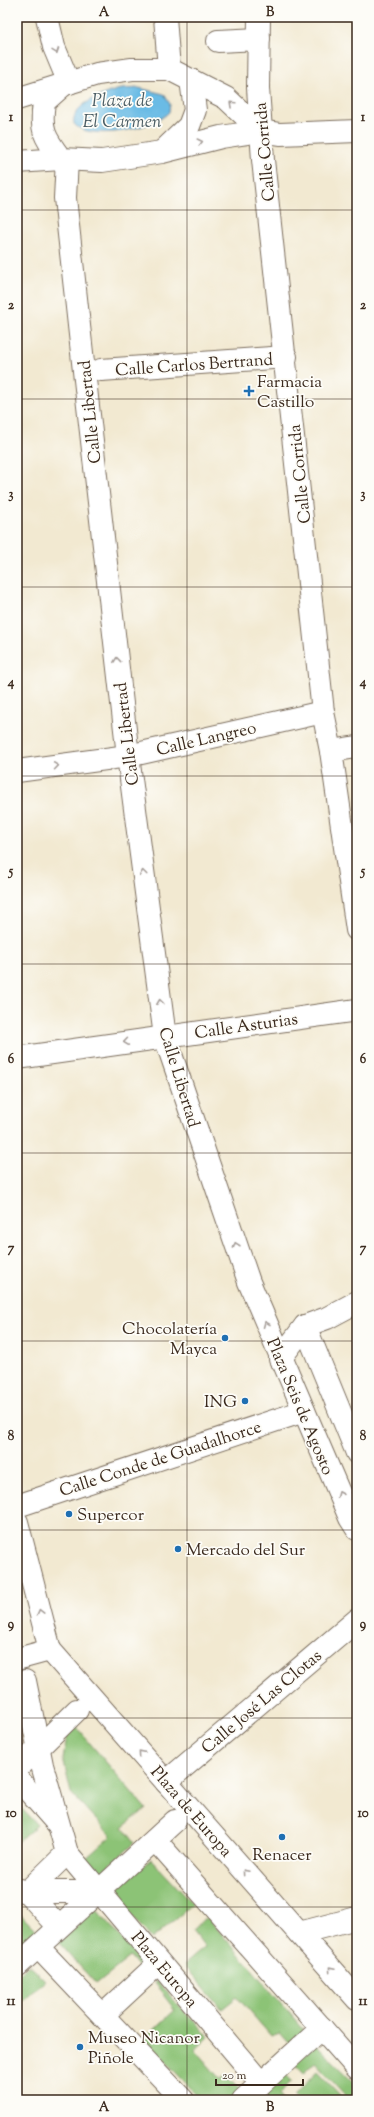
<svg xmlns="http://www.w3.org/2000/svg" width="374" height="2117" viewBox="0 0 374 2117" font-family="'Sorts Mill Goudy',serif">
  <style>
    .green { fill: #8cc376; stroke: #64764a }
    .water { fill: #6abbe5; stroke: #527282 }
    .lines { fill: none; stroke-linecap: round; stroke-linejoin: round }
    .street-casing { stroke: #7b6d5d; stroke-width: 24 }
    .secondary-casing { stroke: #7b6d5d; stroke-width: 24 }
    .street { stroke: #fff; stroke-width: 22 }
    .secondary { stroke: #fff; stroke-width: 22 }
    .oneway { stroke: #a79f9a }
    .grid { fill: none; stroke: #3b2a1e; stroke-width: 1; stroke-opacity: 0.55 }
    .poi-dot { fill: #1f6fb2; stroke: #fdfcf7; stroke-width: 1.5 }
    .labels { text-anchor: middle; stroke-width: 3.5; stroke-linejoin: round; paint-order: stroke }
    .street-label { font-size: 17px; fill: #3b2a1e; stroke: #fdfcf7 }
    .poi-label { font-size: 17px; fill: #3b2a1e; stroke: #fdfcf7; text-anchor: start }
    .water-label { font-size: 18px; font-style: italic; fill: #4b5d64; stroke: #fdfcf7 }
    .neatline { fill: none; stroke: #3b2a1e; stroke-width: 1.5 }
    .grid-label { font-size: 13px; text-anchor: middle; font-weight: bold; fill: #3b2a1e }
  </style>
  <rect width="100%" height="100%" fill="#fdfcf7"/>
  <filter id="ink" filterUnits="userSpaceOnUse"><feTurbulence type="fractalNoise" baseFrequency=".025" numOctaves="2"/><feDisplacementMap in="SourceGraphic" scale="8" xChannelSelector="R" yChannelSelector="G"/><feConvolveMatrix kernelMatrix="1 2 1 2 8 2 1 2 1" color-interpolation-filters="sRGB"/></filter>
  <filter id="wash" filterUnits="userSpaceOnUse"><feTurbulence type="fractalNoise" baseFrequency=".012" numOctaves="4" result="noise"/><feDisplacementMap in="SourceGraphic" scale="16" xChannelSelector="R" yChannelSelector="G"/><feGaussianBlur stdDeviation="0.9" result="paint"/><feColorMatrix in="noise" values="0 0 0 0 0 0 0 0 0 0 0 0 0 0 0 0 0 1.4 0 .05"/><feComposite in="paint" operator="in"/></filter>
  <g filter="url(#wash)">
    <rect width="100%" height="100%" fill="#f2e9d1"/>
    <g class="green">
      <path d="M77 1728 146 1809 123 1827 135 1843 98 1875 84 1860 111 1836 71 1793 63 1759 67 1736Z"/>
      <path d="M17 1804 37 1825 17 1843Z"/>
      <path d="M151 1859 193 1904 152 1939 112 1893Z"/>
      <path d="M96 1909 148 1969 143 1973 130 1957 96 1984 59 1943Z"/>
      <path d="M17 1911 39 1933 17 1953Z"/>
      <path d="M207 1917 305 2031 290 2044 280 2033 271 2036 237 1997 222 2009 184 1965 205 1947 192 1930Z"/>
      <path d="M29 1965 45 1980 17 2006V1976Z"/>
      <path d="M156 1981 209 2037 195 2050 220 2079 225 2075 242 2092 234 2100H202L144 2039 175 2010 154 1983Z"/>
      <path d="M316 2044 357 2085V2100H350L315 2063 304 2074 295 2064Z"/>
      <path d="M318 2072 341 2096 337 2100H299L294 2095Z"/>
      <path d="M284 2073 292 2081 279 2094 284 2100H269L262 2093Z"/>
    </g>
    <path class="water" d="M139 88 164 94 170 104 169 112C154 129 89 142 74 124 70 105 103 94 117 90 124 88 132 89 139 88Z"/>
  </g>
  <g filter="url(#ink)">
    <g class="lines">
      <g class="street-casing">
        <g id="street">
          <path d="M47 17 54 47 69 83"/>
          <path d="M165 17 169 69"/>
          <path d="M259 17 258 88 263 160 323 712 331 751 357 930"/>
          <path d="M218 41 259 39"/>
          <path d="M67 160 65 198 84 371 128 756 165 1037 249 1282 350 1518 357 1529"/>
          <path d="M101 370 286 357"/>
          <path d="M331 751 357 747"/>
          <path d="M17 771 128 756 323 712"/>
          <path d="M17 1058 357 1010"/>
          <path d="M357 1302 327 1318 305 1326 357 1453"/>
          <path d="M280 1359 305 1326"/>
          <path d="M17 1506 304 1411"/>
          <path d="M17 1522 50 1650 357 1999"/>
          <path d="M17 1659 50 1650"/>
          <path d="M25 1681 42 1765 67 1853 261 2083"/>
          <path d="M17 1769 77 1710"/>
          <path d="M17 1778 56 1822"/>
          <path d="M166 1782 357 1620"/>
          <path d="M155 1840 357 2068"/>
          <path d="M19 1890 27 1892H99"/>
          <path d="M59 1927 27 1892 67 1853"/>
          <path d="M299 1933 357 1918"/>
          <path d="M38 1947 183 2100"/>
          <path d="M17 1966 175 1821"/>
          <path d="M103 2015 159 1963"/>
          <path d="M243 2100 322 2028"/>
        </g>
      </g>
      <g class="secondary-casing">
        <g id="secondary">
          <path d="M17 99 97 74 132 69H169L226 98 261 131"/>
          <path d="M163 151 189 126 195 110 191 80"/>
          <path d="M61 159C44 137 40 130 44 102L62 86"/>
          <path d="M17 162 61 159 102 161 162 152 221 137 261 131 280 134 357 131"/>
        </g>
      </g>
      <use href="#street" class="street"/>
      <use href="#secondary" class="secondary"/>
    </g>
    <defs><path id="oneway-chevron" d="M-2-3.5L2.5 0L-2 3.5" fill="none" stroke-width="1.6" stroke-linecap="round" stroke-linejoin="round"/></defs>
    <g class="oneway">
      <use href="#oneway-chevron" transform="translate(56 51) rotate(70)"/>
      <use href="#oneway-chevron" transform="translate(232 104) rotate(-137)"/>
      <use href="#oneway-chevron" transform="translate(200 142) rotate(-14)"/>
      <use href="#oneway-chevron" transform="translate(117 660) rotate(-96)"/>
      <use href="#oneway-chevron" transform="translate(56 766) rotate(-8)"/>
      <use href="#oneway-chevron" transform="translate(143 873) rotate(-97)"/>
      <use href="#oneway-chevron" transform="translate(160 1002) rotate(-97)"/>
      <use href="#oneway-chevron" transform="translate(126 1042) rotate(172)"/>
      <use href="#oneway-chevron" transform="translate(236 1245) rotate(-109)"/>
      <use href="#oneway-chevron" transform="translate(266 1324) rotate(-112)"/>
      <use href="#oneway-chevron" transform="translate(340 1494) rotate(-113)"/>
      <use href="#oneway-chevron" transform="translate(40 1612) rotate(-104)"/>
      <use href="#oneway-chevron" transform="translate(141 1753) rotate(-131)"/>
      <use href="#oneway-chevron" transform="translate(245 1872) rotate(-131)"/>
      <use href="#oneway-chevron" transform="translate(331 1969) rotate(-131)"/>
    </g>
  </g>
  <path class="grid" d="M187 17V2100M17 210H357M17 399H357M17 587H357M17 776H357M17 964H357M17 1153H357M17 1341H357M17 1530H357M17 1718H357M17 1907H357"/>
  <g class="poi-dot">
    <path d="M247 385h4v4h4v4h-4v4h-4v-4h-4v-4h4z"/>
    <circle cx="225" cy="1338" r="4"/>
    <circle cx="245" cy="1401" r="4"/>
    <circle cx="69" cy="1514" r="4"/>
    <circle cx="178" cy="1549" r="4"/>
    <circle cx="282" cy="1837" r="4"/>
    <circle cx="80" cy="2047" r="4"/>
  </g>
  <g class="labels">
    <g class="street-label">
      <text transform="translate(264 152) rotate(-95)" y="6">Calle Corrida</text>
      <text transform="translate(194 364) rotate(-4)" y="6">Calle Carlos Bertrand</text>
      <text transform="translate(89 412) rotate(-96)" y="6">Calle Libertad</text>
      <text transform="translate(299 474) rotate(-96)" y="6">Calle Corrida</text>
      <text transform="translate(126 734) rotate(-97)" y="6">Calle Libertad</text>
      <text transform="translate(206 738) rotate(-13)" y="6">Calle Langreo</text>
      <text transform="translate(246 1025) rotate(-8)" y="6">Calle Asturias</text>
      <text transform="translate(180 1077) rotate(73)" y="6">Calle Libertad</text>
      <text transform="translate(301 1406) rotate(67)" y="6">Plaza Seis de Agosto</text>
      <text transform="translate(160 1458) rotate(-18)" y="6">Calle Conde de Guadalhorce</text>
      <text transform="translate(261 1701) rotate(-40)" y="6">Calle José Las Clotas</text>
      <text transform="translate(192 1811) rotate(49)" y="6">Plaza de Europa</text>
      <text transform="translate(165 1969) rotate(50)" y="6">Plaza Europa</text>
    </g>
    <g class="poi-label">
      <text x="257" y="387">Farmacia<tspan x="257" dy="20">Castillo</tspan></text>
      <text x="217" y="1334" text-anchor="end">Chocolatería<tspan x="217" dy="20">Mayca</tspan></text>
      <text x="237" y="1407" text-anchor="end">ING</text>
      <text x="77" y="1520">Supercor</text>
      <text x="186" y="1555">Mercado del Sur</text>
      <text x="282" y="1860" text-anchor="middle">Renacer</text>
      <text x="88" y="2043">Museo Nicanor<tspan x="88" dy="20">Piñole</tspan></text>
    </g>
    <g class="water-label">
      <text x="122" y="106">Plaza de<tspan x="122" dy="21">El Carmen</tspan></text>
    </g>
  </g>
  <rect width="374" height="2117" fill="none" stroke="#fdfcf7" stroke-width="44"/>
  <path d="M216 2079v6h87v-6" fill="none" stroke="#3b2a1e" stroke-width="2"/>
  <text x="222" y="2079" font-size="12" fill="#3b2a1e" stroke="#fdfcf7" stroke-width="3" paint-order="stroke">20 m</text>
  <rect x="22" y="22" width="330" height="2073" class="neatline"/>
  <g class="grid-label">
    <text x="104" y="16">A</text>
    <text x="270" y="16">B</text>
    <text x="11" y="121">1</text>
    <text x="363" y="121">1</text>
    <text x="11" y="309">2</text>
    <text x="363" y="309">2</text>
    <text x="11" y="498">3</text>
    <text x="363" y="498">3</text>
    <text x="11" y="686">4</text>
    <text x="363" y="686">4</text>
    <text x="11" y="875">5</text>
    <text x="363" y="875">5</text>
    <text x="11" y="1063">6</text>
    <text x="363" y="1063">6</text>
    <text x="11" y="1252">7</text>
    <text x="363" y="1252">7</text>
    <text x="11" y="1440">8</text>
    <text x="363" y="1440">8</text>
    <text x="11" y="1628">9</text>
    <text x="363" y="1628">9</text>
    <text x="11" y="1817">10</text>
    <text x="363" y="1817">10</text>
    <text x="11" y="2005">11</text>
    <text x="363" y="2005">11</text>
    <text x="104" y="2111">A</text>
    <text x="270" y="2111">B</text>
  </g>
</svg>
